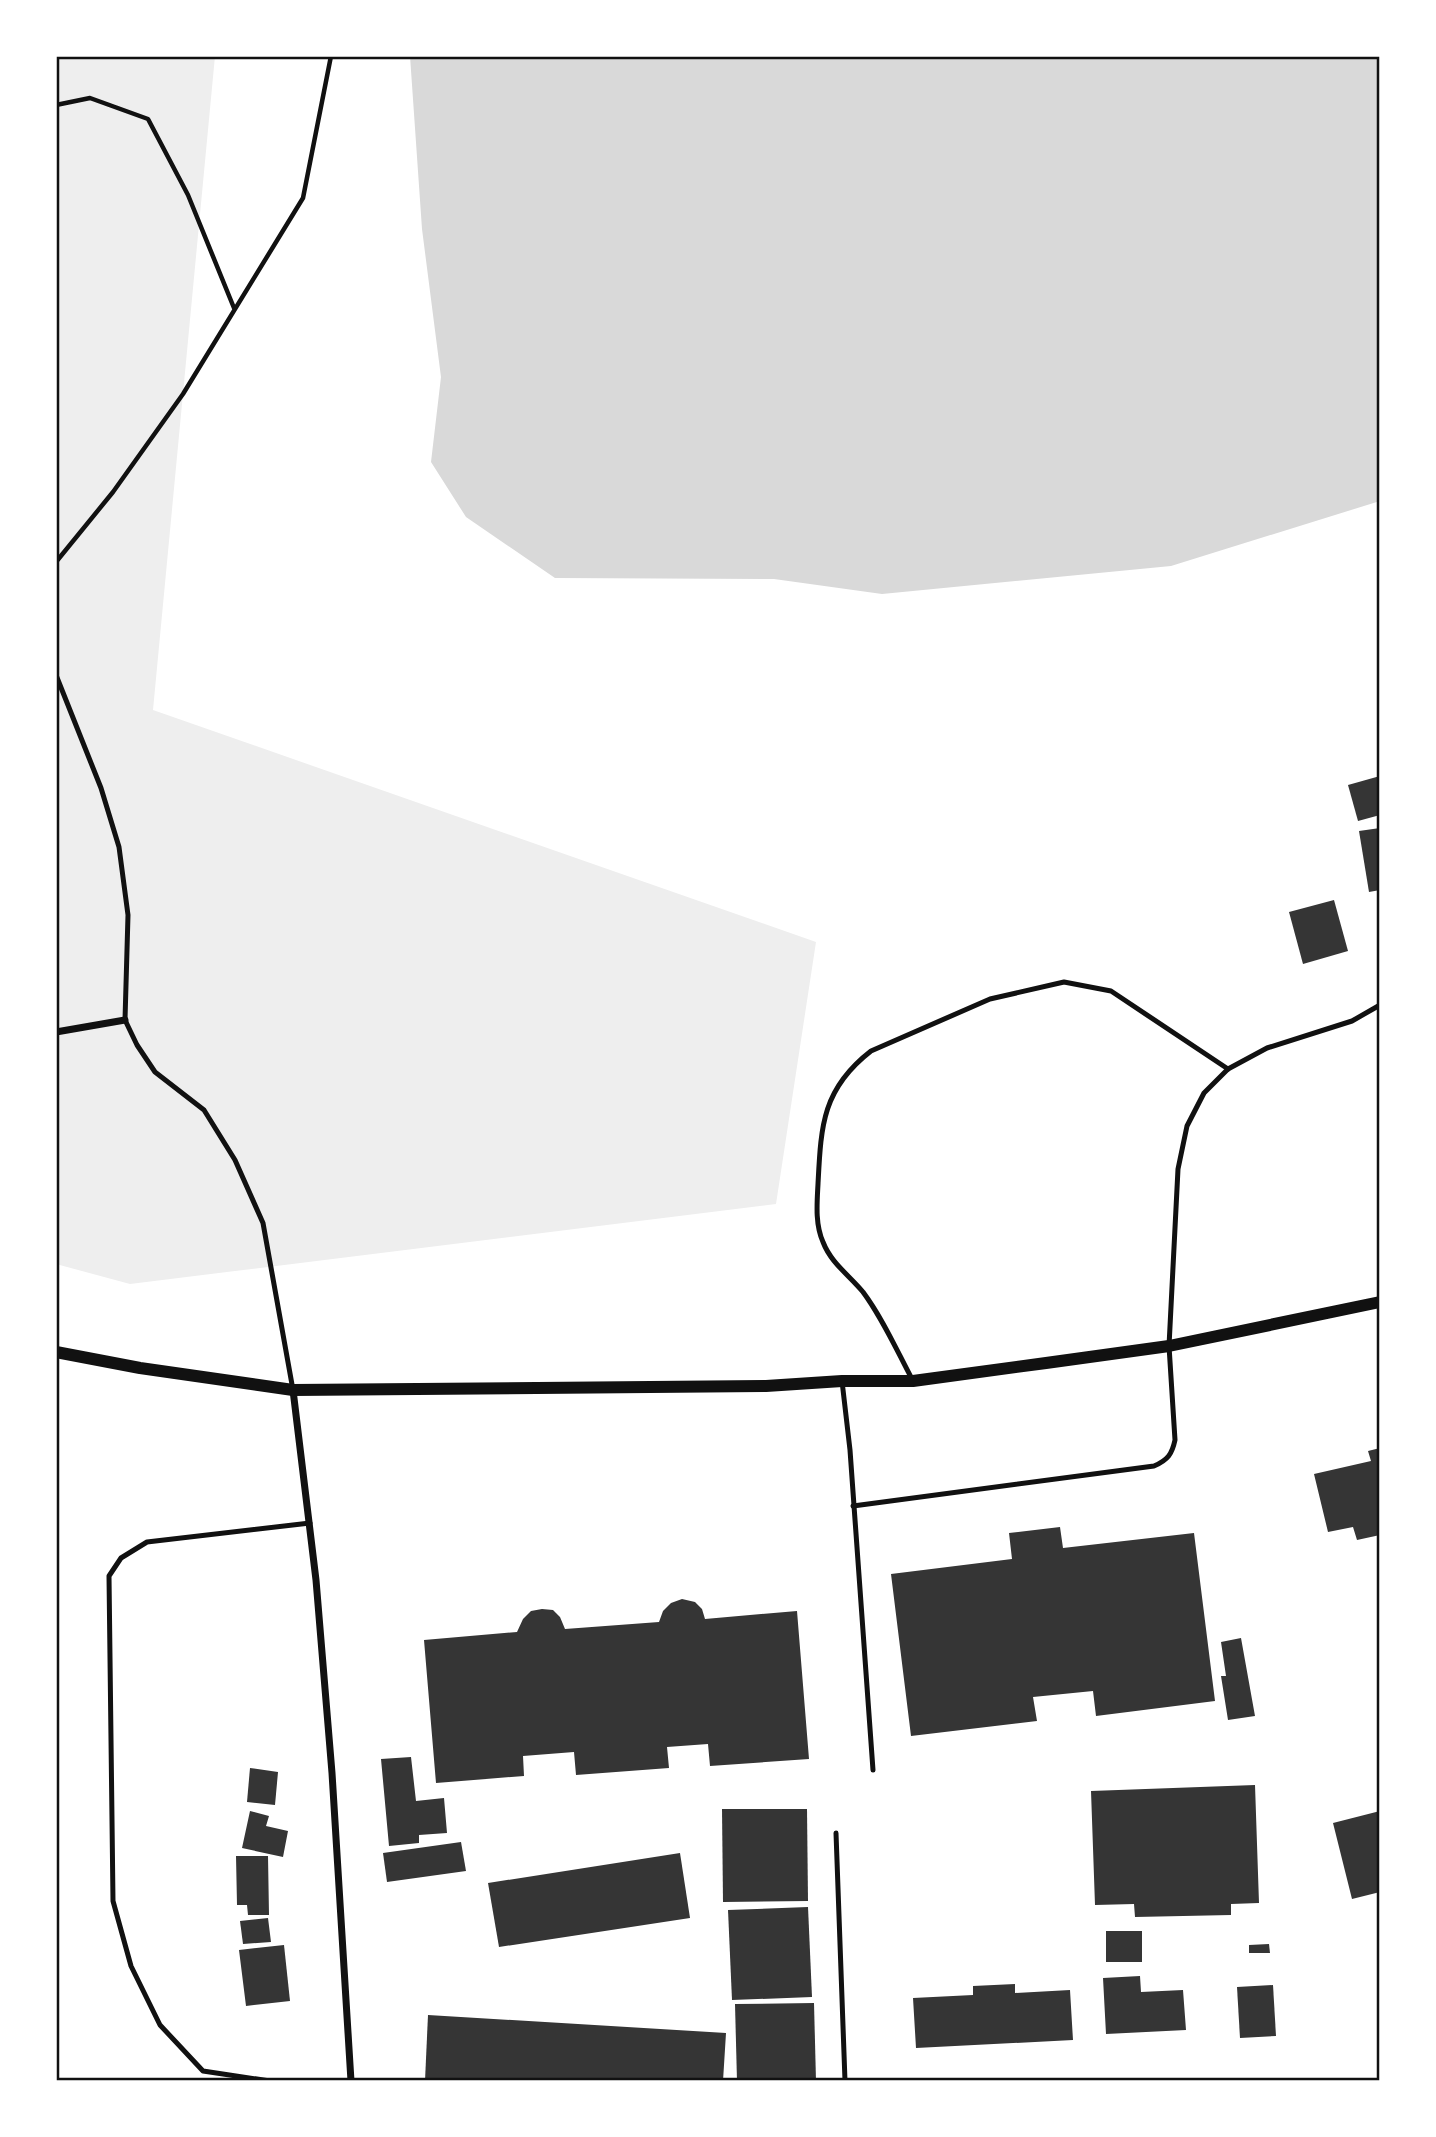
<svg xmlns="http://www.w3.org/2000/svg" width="1436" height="2137" viewBox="0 0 1436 2137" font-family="Raleway,sans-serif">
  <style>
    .green { fill: #eee }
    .water { fill: #d9d9d9 }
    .building { fill: #353535 }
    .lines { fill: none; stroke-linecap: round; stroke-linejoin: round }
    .path { stroke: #111; stroke-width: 4.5 }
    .service { stroke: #111; stroke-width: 5 }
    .minor { stroke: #111; stroke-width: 7 }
    .tertiary { stroke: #111; stroke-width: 12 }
    .neatline { fill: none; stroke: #111; stroke-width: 2.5 }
  </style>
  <rect width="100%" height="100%" fill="#fff"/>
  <path class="green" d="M56 56H215L153 710 816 942 776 1204 130 1284 56 1264Z"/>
  <path class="water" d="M410 56H1380V501L1171 566 882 594 774 579 555 578 466 517 431 462 441 377 422 229Z"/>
  <g class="building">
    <path d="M1380 776V815L1358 821 1348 785Z"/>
    <path d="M1380 828V890L1369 892 1359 831Z"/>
    <path d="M1334 900 1348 951 1303 964 1289 912Z"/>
    <path d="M1380 1448V1535L1357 1540 1353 1527 1328 1532 1314 1474 1371 1461 1368 1451Z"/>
    <path d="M1060 1527 1063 1548 1194 1533 1215 1701 1096 1716 1093 1691 1033 1697 1037 1721 911 1736 891 1574 1012 1559 1009 1533Z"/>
    <path d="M682 1599 695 1602 702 1609 705 1619 797 1611 809 1759 710 1766 708 1744 667 1747 669 1768 576 1775 574 1752 523 1756 524 1776 436 1783 424 1640 517 1632 523 1619 531 1611 542 1609 553 1610 560 1617 565 1629 659 1622 663 1611 671 1603Z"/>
    <path d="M1241 1638 1255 1716 1228 1720 1221 1676H1226L1221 1642Z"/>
    <path d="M411 1757 416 1801 444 1798 447 1833 419 1835V1843L389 1846 381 1759Z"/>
    <path d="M250 1768 278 1772 275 1805 247 1802Z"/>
    <path d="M1255 1785 1259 1903 1231 1904V1915L1135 1917 1134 1904 1095 1905 1091 1791Z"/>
    <path d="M722 1809H807L808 1901 723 1902Z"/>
    <path d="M250 1811 269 1816 266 1826 288 1831 283 1857 242 1848Z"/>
    <path d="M1380 1811V1892L1352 1899 1333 1823Z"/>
    <path d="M461 1842 466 1871 387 1882 383 1853Z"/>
    <path d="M680 1853 690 1918 499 1947 488 1883Z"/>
    <path d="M236 1856H268L269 1915H248L247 1905H237Z"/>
    <path d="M808 1907 812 1997 732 2000 728 1910Z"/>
    <path d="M268 1918 271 1942 243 1944 240 1921Z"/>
    <rect x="1106" y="1931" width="36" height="31"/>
    <path d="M1269 1944 1270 1953H1249V1945Z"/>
    <path d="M284 1945 290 2001 246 2006 239 1950Z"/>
    <path d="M1140 1976 1141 1992 1183 1990 1186 2030 1106 2034 1103 1978Z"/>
    <path d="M1015 1984V1993L1070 1990 1073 2040 916 2048 913 1998 973 1995V1986Z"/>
    <path d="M1273 1985 1276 2036 1240 2038 1237 1987Z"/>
    <path d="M814 2003 816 2081H737L735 2004Z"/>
    <path d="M428 2015 726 2033 723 2081H425Z"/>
  </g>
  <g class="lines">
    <g class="path">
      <path d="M56 105 90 98 148 119 188 195 234 308"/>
      <path d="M56 562 113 492 183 394 303 198 331 56"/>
    </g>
    <g class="service">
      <path d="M56 675 101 788 119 847 128 915 125 1020 137 1045 155 1072 204 1110 235 1160 263 1223 293 1390"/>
      <path d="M842 1381 850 1450 873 1770"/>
      <path d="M913 1381C897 1351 883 1319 863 1292 849 1275 831 1263 823 1242 815 1224 817 1203 818 1184 821 1126 822 1089 871 1051L990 999 1064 982 1111 991 1228 1069"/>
      <path d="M853 1506 1154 1466C1168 1460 1172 1454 1175 1440L1169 1346 1178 1169 1187 1126 1204 1093 1228 1069 1267 1048 1352 1021 1380 1005"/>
      <path d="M836 1833 845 2081"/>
      <path d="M270 2081 203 2071 160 2025 131 1966 113 1901 109 1576 121 1558 147 1542 310 1523"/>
    </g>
    <g class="minor">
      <path d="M56 1032 125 1020"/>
      <path d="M293 1390 316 1580 332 1773 351 2081"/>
    </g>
    <path class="tertiary" d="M56 1352 140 1368 293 1390 766 1386 842 1381H913L1046 1363 1169 1346 1380 1302"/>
  </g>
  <rect width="1436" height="2137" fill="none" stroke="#ffffff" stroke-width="116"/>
  <rect x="58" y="58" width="1320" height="2021" class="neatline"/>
</svg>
